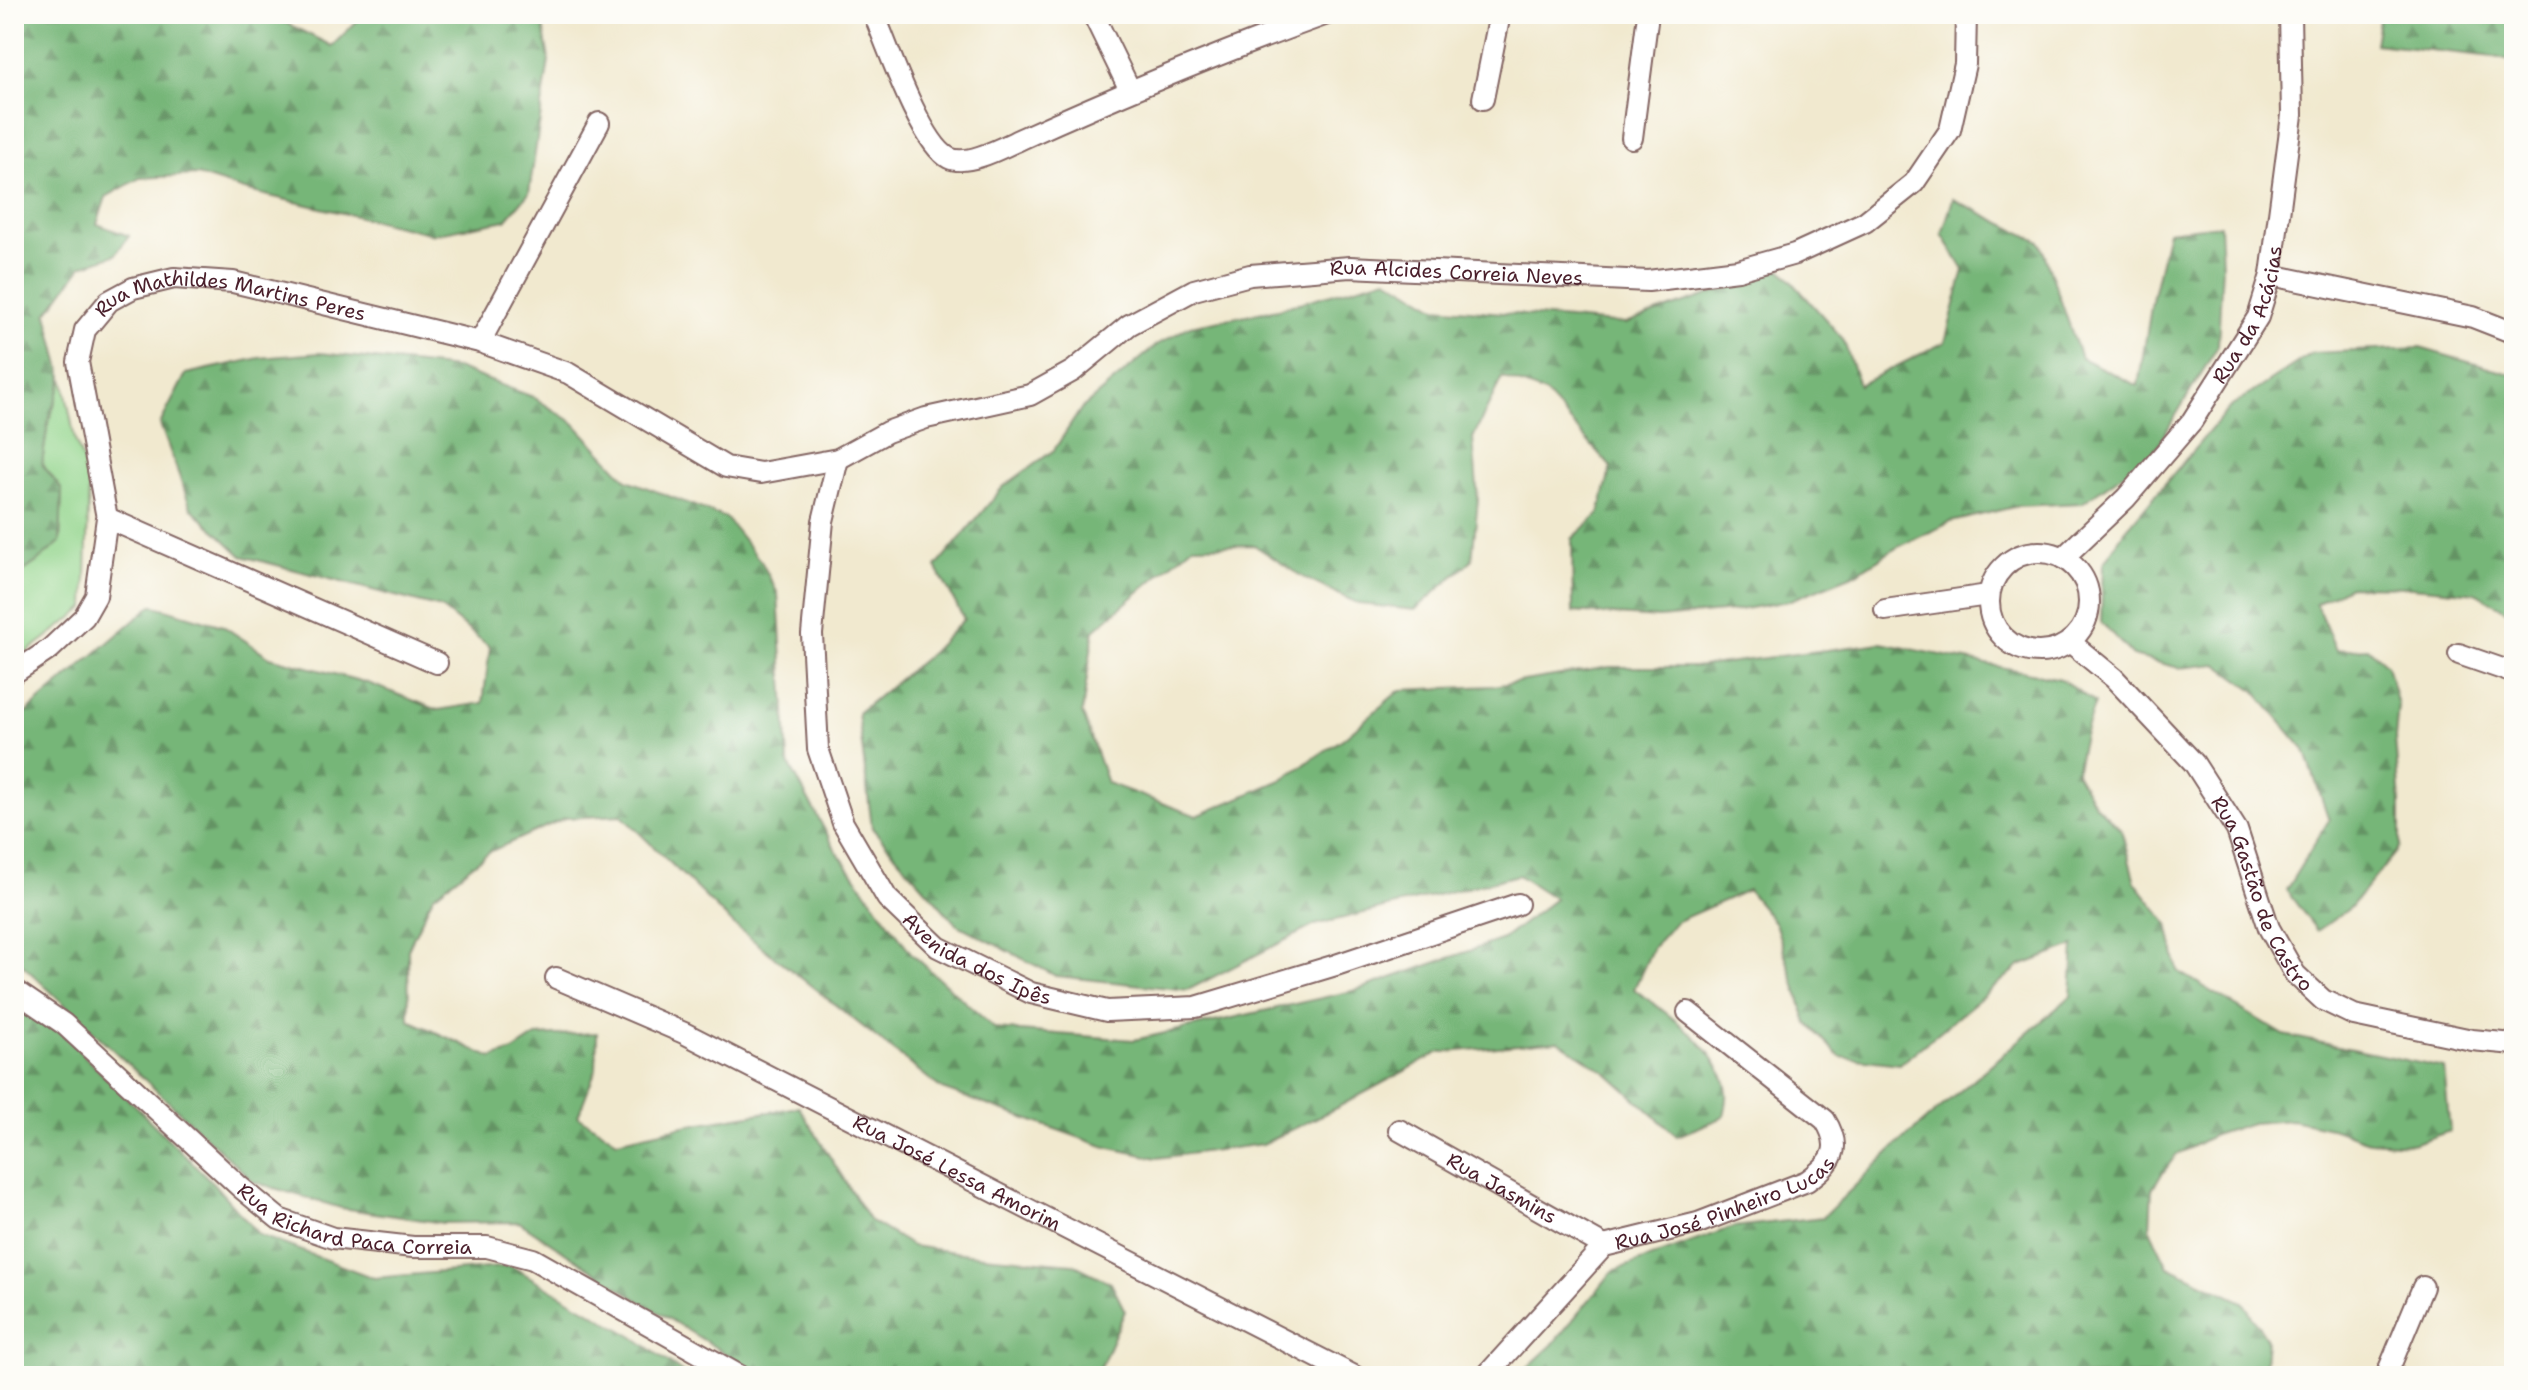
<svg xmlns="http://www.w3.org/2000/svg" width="2528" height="1390" viewBox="0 0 2528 1390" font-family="'Shantell Sans',sans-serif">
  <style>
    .green { fill: #93d58d; stroke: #6e7a5c; stroke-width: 2 }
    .forest { fill: url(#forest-firs); stroke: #606a52; stroke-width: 2 }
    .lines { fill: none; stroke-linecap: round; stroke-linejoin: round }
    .minor-casing { stroke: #846664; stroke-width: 24 }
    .minor { stroke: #fff; stroke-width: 20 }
    .labels { text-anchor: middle; stroke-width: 7; stroke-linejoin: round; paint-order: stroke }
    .street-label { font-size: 20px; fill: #4a1f2b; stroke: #fdfcf7 }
  </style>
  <defs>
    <pattern id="forest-firs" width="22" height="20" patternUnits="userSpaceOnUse" patternTransform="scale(2)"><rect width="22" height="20" fill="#76b678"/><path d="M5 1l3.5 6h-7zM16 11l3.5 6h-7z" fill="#639363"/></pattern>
  </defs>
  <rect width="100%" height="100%" fill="#fdfcf7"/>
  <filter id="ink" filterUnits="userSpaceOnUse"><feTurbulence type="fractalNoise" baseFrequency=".0125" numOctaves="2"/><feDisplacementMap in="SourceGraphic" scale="16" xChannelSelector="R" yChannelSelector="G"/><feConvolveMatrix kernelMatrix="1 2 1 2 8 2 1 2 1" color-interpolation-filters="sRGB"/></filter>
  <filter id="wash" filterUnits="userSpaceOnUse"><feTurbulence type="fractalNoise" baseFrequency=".006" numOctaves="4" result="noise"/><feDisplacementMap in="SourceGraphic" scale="32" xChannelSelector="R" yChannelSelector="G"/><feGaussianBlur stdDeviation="1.8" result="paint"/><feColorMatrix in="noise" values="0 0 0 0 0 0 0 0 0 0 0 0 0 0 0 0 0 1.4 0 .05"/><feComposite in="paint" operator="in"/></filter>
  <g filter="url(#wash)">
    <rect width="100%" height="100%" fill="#f1e9cf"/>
    <path class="green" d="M63 378 75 440 89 476 85 608 14 662V578L38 561 60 541 62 490 42 464 48 423Z"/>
    <g class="forest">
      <path d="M14 14H274L284 22 332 46 364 14H541L549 60 529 193 506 220 433 234 248 191 197 175 140 178 106 197 97 224 129 236 115 255 82 266 47 314 63 378 48 423 42 464 62 490 60 542 38 561 14 578Z"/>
      <path d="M2380 14H2514V62L2494 57 2375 44Z"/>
      <path d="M1953 199 2040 242 2081 358 2138 386 2153 295 2168 231 2220 225 2222 265 2218 346 2153 453 2082 503 2018 506 1951 522 1898 547 1853 575 1788 601 1733 611 1659 618 1573 612 1572 539 1599 514 1611 467 1545 393 1502 377 1473 438 1478 500 1472 560 1415 610 1359 604 1304 578 1254 545 1193 546 1094 630 1082 712 1107 783 1197 816 1281 780 1344 738 1400 690 1493 686 1610 667H1694L1881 643 2061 679 2095 703 2084 735 2076 772 2095 805 2121 829 2135 882 2168 924 2178 971 2284 1035 2444 1068 2450 1131 2412 1144 2369 1141 2331 1128 2292 1120 2252 1123 2214 1135 2176 1155 2152 1188 2150 1229 2168 1266 2243 1302 2267 1339 2264 1376H1518L1552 1345 1613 1271 1733 1227 1823 1217 1897 1145 2071 996 2074 946 2020 966 1900 1064 1840 1057 1807 1023 1775 923 1748 890 1675 922 1653 947 1634 989C1666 1013 1722 1049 1727 1092 1728 1100 1725 1110 1724 1117L1677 1136 1607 1073 1558 1041 1438 1053 1340 1106 1263 1144 1157 1158 1106 1147 942 1089 734 925 621 815 565 818 489 852 433 896 408 949 409 1020 492 1058 513 1051 536 1036 597 1033 596 1069 578 1116 617 1141 689 1125 799 1107 869 1220 912 1246 983 1256 1073 1264 1111 1283 1125 1311 1099 1371 1092 1376H762L635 1298 519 1222 443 1223 341 1208 254 1182 14 957V723L152 605 223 626 270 657 368 683 438 710 483 703 490 647 441 608 242 556 191 508 160 424 186 374 259 358 320 353 456 368 533 397 574 423 627 480 726 518 762 563 778 594 788 762 835 849 912 954 995 1029 1134 1040 1357 990 1503 939 1555 899 1518 875 1315 925 1188 990 1056 976 956 924 872 828 858 713 932 652 964 619 936 567 1003 487 1054 450 1081 409 1157 345 1190 326 1278 309 1387 278 1436 307 1625 324 1781 269 1843 339 1859 385 1945 342 1964 270 1942 234Z"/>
      <path d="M2420 348 2514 375V615L2477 593 2412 587 2350 586 2316 604 2336 650 2368 648 2387 665 2398 705 2395 738 2400 803V847L2350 908 2317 931 2286 890 2329 820 2305 750 2254 690 2217 664 2179 668 2133 656 2101 622 2103 564 2124 532 2229 408 2312 353Z"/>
      <path d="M14 1004 55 1027 211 1181 259 1235 374 1278 511 1266 634 1337 687 1376H14Z"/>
    </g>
  </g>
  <g filter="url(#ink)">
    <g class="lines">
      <g class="minor-casing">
        <g id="minor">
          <path d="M874 14C887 45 921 144 949 158 968 167 1005 146 1023 138 1123 93 1224 51 1327 14"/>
          <path d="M1093 14 1130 90"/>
          <path d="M1483 99 1500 14"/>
          <path d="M1632 138 1648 14"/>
          <path d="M2271 275 2473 317 2514 333"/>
          <path d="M480 342 599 123"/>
          <path id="s1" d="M838 459 823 521 812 634 818 749 843 823 887 898 938 947 1031 993 1107 1011 1196 1007 1336 965 1518 904"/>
          <path d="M107 518 437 663"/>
          <circle cx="2039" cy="602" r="50"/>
          <path id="s2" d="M2063 558 2126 498 2192 421 2258 317 2271 275 2292 115 2290 14"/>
          <path d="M1885 610 1988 595"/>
          <path id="s3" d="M2070 642 2114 678 2194 763 2237 830 2269 928 2295 974 2323 1000 2354 1015 2472 1040 2514 1044"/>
          <path d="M2459 654 2514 673"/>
          <path id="s4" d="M14 673 50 649 84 617 96 596 107 518 78 362 85 330 109 301 133 288 174 278 233 282 480 342 568 373 726 467 761 473 838 459 887 432 926 418 1030 395 1073 371 1129 325 1194 290 1250 275 1350 267 1648 281 1738 270 1795 254 1865 222 1914 183 1950 130 1965 64 1966 14"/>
          <path id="s5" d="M556 978 684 1033 1354 1376"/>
          <path id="s6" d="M14 990 64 1024 240 1187 279 1219 333 1238 413 1247H487L533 1259 740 1376"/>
          <path id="s7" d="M1399 1130 1604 1246"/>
          <path id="s8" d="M1486 1376 1604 1246 1698 1223 1807 1181C1833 1162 1843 1149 1825 1120L1688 1012"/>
          <path d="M2386 1376 2423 1287"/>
        </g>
      </g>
      <use href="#minor" class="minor"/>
    </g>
  </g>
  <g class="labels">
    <g class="street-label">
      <text dy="7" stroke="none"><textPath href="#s4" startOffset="1860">Rua Alcides Correia Neves</textPath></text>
      <text dy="7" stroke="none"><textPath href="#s2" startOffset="310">Rua da Acácias</textPath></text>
      <text dy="7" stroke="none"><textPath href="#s4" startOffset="546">Rua Mathildes Martins Peres</textPath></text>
      <text dy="7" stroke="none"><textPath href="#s3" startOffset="322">Rua Gastão de Castro</textPath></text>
      <text dy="7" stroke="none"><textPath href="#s1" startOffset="568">Avenida dos Ipês</textPath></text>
      <text dy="7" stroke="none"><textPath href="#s5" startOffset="446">Rua José Lessa Amorim</textPath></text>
      <text dy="7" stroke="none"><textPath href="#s7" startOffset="118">Rua Jasmins</textPath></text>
      <text dy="7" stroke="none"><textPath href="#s8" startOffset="304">Rua José Pinheiro Lucas</textPath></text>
      <text dy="7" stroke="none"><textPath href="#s6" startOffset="424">Rua Richard Paca Correia</textPath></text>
    </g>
  </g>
  <rect width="2528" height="1390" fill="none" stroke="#fdfcf7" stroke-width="48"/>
</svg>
